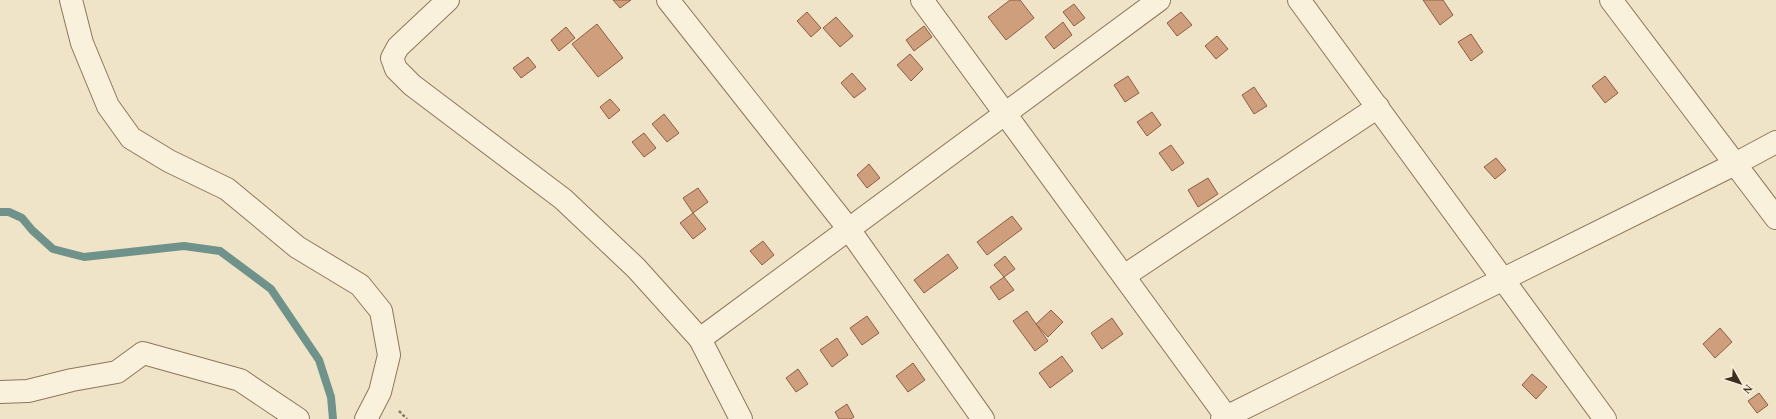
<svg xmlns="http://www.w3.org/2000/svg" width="1776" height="419" viewBox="0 0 1776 419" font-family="Georgia,serif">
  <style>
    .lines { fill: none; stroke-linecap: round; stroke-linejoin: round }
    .stream { stroke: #6f938a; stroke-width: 8 }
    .building { fill: #cf9f7d; stroke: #8d5f41 }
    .minor-casing { stroke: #8d765c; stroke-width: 24 }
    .path { stroke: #8d765c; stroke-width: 2.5; stroke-dasharray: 3 2; stroke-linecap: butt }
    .minor { stroke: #faf1dc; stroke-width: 22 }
  </style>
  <rect width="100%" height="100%" fill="#f0e4c8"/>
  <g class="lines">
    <path class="stream" d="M0 212H9L22 218 32 230 53 249 84 257 184 246 220 251 271 289 319 360 331 397 333 419"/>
  </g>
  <g class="building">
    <path d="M613 0H631L620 8Z"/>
    <path d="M1010 0H1020L1034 18 1006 40 988 17Z"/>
    <path d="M1423 0H1443L1453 15 1440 25Z"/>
    <path d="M1074 4 1085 18 1074 26 1063 12Z"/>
    <path d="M807 12 821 28 811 37 797 21Z"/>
    <path d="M1181 12 1192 25 1177 36 1167 23Z"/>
    <path d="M836 17 853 36 840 47 823 28Z"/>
    <path d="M1063 22 1072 35 1054 49 1045 37Z"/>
    <path d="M597 24 623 58 598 77 572 44Z"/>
    <path d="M924 26 932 37 914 51 906 40Z"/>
    <path d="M566 27 575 38 559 51 551 40Z"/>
    <path d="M1471 34 1483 52 1471 61 1458 42Z"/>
    <path d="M1217 36 1228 49 1216 59 1205 46Z"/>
    <path d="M910 54 923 69 911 81 897 65Z"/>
    <path d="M528 57 536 67 521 78 513 68Z"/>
    <path d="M852 73 866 89 854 98 841 83Z"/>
    <path d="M1128 76 1139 93 1125 102 1114 85Z"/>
    <path d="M1605 76 1618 93 1605 103 1592 86Z"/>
    <path d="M1254 87 1267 106 1254 114 1242 95Z"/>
    <path d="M610 99 620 110 609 119 600 107Z"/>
    <path d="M1152 112 1161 125 1147 136 1137 122Z"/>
    <path d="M664 114 679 133 667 142 652 124Z"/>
    <path d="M644 133 656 148 644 157 632 142Z"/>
    <path d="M1171 145 1184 163 1172 171 1159 153Z"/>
    <path d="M1496 158 1506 170 1495 179 1484 167Z"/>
    <path d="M869 164 880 178 867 188 857 175Z"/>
    <path d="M1208 178 1218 194 1198 207 1188 190Z"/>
    <path d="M698 188 708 202 693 213 683 198Z"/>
    <path d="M693 213 706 229 693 239 680 223Z"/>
    <path d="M1012 216 1022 229 987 255 977 242Z"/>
    <path d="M763 241 774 255 762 265 750 251Z"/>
    <path d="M948 254 958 268 924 293 914 280Z"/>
    <path d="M1005 256 1015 269 1004 277 994 265Z"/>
    <path d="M1004 277 1014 290 999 300 990 287Z"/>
    <path d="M1051 310 1063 322 1048 337 1036 324Z"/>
    <path d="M1027 311 1048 341 1035 351 1013 321Z"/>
    <path d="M867 316 879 333 862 345 850 328Z"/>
    <path d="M1112 318 1123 334 1102 349 1091 333Z"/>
    <path d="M1720 328 1732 342 1715 358 1703 344Z"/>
    <path d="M837 338 848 355 832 367 820 350Z"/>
    <path d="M1062 356 1073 371 1050 388 1039 373Z"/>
    <path d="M913 363 925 380 908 392 896 376Z"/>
    <path d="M798 369 808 384 796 392 786 378Z"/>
    <path d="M1532 374 1547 387 1536 399 1522 385Z"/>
    <path d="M1759 393 1768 405 1757 413 1748 401Z"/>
    <path d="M847 404 854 417 851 419H839L835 412Z"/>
  </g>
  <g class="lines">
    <g class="minor-casing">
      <g id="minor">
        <path d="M71 0 82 43 108 106 131 138 169 161 227 189 297 247 360 285 381 311 389 355 380 392 366 419"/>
        <path d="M448 0 398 47 392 58 396 69 412 85 563 199 636 268 700 339 741 419"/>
        <path d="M668 0 848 228 983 419"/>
        <path d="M922 0 1228 419"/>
        <path d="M1299 0 1605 419"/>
        <path d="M1611 0 1776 218"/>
        <path d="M1124 276 1378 107"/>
        <path d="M700 339 1159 0"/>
        <path d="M0 392 28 391 72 380 117 372 143 353 240 380 298 419"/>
        <path d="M1222 419 1735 164 1776 142"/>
      </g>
    </g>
    <path class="path" d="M399 411 407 419"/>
    <use href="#minor" class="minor"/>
  </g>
  <g transform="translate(1740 383) rotate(129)" stroke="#f7eed8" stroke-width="3" paint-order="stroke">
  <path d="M0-3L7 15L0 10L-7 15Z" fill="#3d2e20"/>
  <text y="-6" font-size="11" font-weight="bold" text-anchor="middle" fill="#3d2e20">N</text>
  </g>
</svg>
